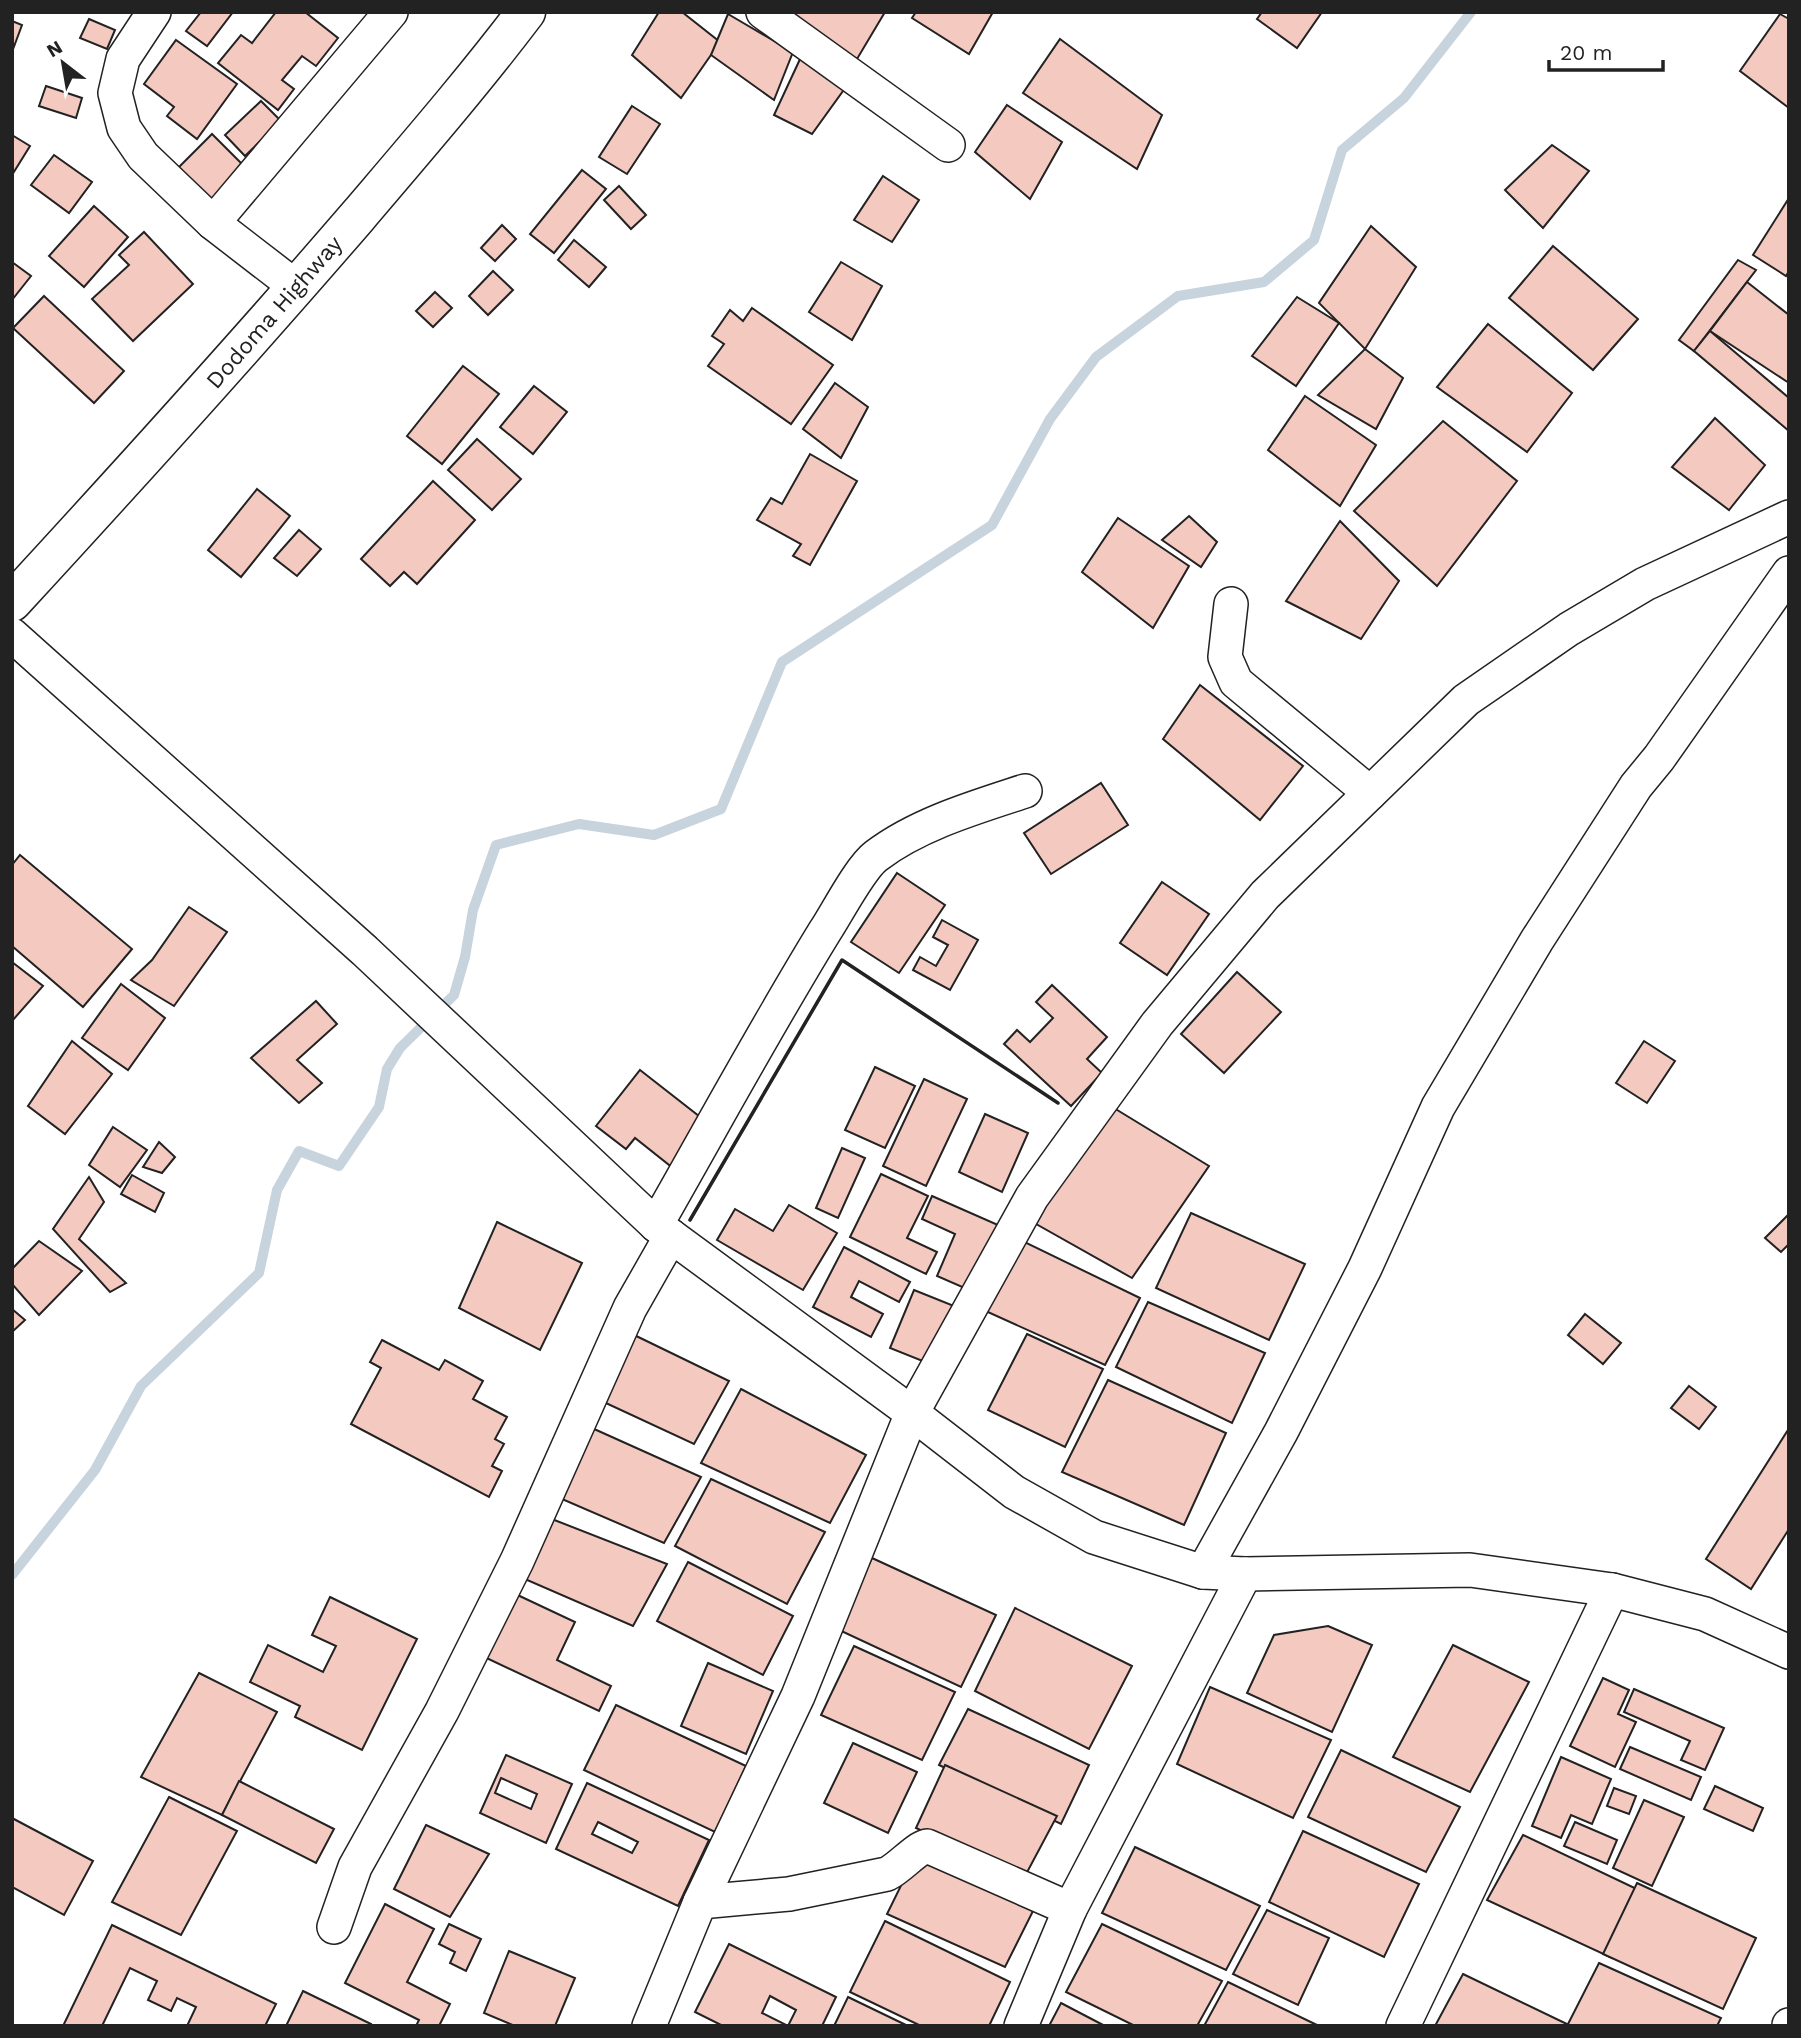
<svg xmlns="http://www.w3.org/2000/svg" width="1801" height="2038" viewBox="0 0 1801 2038" font-family="'Work Sans',sans-serif">
  <style>
    .lines { fill: none; stroke-linecap: round; stroke-linejoin: round }
    .stream { stroke: #c7d3dd; stroke-width: 10 }
    .building { fill: #f3c9c0; stroke: #222; stroke-width: 2; fill-rule: evenodd }
    .minor-casing { stroke: #222; stroke-width: 36 }
    .trunk-casing { stroke: #222; stroke-width: 41 }
    .minor { stroke: #fff; stroke-width: 33 }
    .trunk { stroke: #fff; stroke-width: 38 }
    .wall { stroke: #222; stroke-width: 3.5 }
    .labels { text-anchor: middle; stroke-width: 5; stroke-linejoin: round; paint-order: stroke }
    .street-label { font-size: 23px; fill: #222; stroke: #fff }
  </style>
  <rect width="100%" height="100%" fill="#fff"/>
  <g class="lines">
    <path class="stream" d="M12 1575 95 1470 141 1386 259 1273 277 1190 299 1151 339 1166 379 1107 387 1069 400 1048 454 995 465 957 473 910 496 845 579 824 654 835 721 809 782 662 992 525 1050 419 1096 357 1178 296 1264 282 1314 240 1342 150 1404 98 1471 12"/>
  </g>
  <g class="building">
    <path d="M201 12H233L207 46 186 31Z"/>
    <path d="M276 12H305L338 38 316 66 302 56 282 80 294 89 278 110 218 63 241 35 252 43Z"/>
    <path d="M659 12H682L720 42 681 98 632 55Z"/>
    <path d="M777 12H885L857 59Z"/>
    <path d="M916 12H993L969 54 912 18Z"/>
    <path d="M1262 12H1322L1297 48 1257 19Z"/>
    <path d="M728 14 793 52 774 100 711 55Z"/>
    <path d="M1780 14 1789 19V108L1740 71Z"/>
    <path d="M89 19 115 30 107 49 80 38Z"/>
    <path d="M12 21 22 25 12 52Z"/>
    <path d="M1060 39 1162 115 1137 169 1023 93Z"/>
    <path d="M176 40 237 84 197 139 167 116 174 107 144 84Z"/>
    <path d="M801 57 848 84 812 134 774 115Z"/>
    <path d="M46 86 82 98 76 118 39 106Z"/>
    <path d="M261 101 281 121 245 156 225 135Z"/>
    <path d="M1007 105 1062 142 1030 199 975 152Z"/>
    <path d="M632 106 660 124 627 174 599 157Z"/>
    <path d="M212 134 252 174 217 209 177 169Z"/>
    <path d="M12 135 30 146 12 175Z"/>
    <path d="M1552 145 1589 171 1543 228 1505 190Z"/>
    <path d="M54 155 92 182 69 213 31 185Z"/>
    <path d="M582 170 606 189 554 253 530 234Z"/>
    <path d="M883 176 919 200 892 242 854 220Z"/>
    <path d="M619 186 646 215 631 229 604 200Z"/>
    <path d="M1789 198V271L1786 276 1753 255Z"/>
    <path d="M94 206 128 237 84 287 49 256Z"/>
    <path d="M502 225 516 239 495 261 481 248Z"/>
    <path d="M1371 226 1416 267 1365 349 1319 303Z"/>
    <path d="M144 232 193 284 133 341 92 299 129 265 119 255Z"/>
    <path d="M574 240 606 267 589 287 558 260Z"/>
    <path d="M1553 246 1638 319 1593 370 1509 298Z"/>
    <path d="M1738 260 1756 270 1694 351 1679 340Z"/>
    <path d="M12 262 31 276 12 300Z"/>
    <path d="M841 262 882 286 852 340 809 312Z"/>
    <path d="M493 271 513 290 488 315 469 296Z"/>
    <path d="M1747 282 1789 315V383L1710 331Z"/>
    <path d="M435 292 452 308 433 327 416 311Z"/>
    <path d="M44 296 124 371 94 403 13 328Z"/>
    <path d="M1297 297 1339 323 1296 386 1252 356Z"/>
    <path d="M752 308 833 365 791 424 708 366 724 344 712 336 730 310 743 321Z"/>
    <path d="M1488 324 1572 393 1527 452 1437 387Z"/>
    <path d="M1710 331 1789 398V431L1694 351Z"/>
    <path d="M1365 349 1403 378 1376 429 1318 395Z"/>
    <path d="M463 366 499 394 442 464 407 436Z"/>
    <path d="M835 383 868 407 841 458 803 429Z"/>
    <path d="M534 386 567 412 533 454 500 427Z"/>
    <path d="M1305 396 1376 445 1340 506 1268 450Z"/>
    <path d="M1715 418 1765 465 1729 510 1672 467Z"/>
    <path d="M1443 421 1517 481 1437 586 1354 511Z"/>
    <path d="M477 439 521 479 492 510 448 470Z"/>
    <path d="M810 454 857 481 810 565 793 556 801 544 757 520 771 498 782 504Z"/>
    <path d="M433 481 475 520 417 584 404 572 390 586 361 559Z"/>
    <path d="M257 489 290 516 241 577 208 550Z"/>
    <path d="M1189 516 1217 542 1201 567 1162 540Z"/>
    <path d="M1118 518 1189 566 1153 628 1082 572Z"/>
    <path d="M1340 521 1399 581 1361 639 1286 601Z"/>
    <path d="M299 530 321 549 297 576 274 558Z"/>
    <path d="M1200 685 1303 766 1260 820 1163 739Z"/>
    <path d="M1101 783 1128 825 1051 874 1024 833Z"/>
    <path d="M20 855 132 949 83 1007 12 946V865Z"/>
    <path d="M897 873 945 905 899 973 851 942Z"/>
    <path d="M1162 882 1209 914 1167 975 1120 943Z"/>
    <path d="M189 907 227 932 174 1006 131 980 152 960Z"/>
    <path d="M942 920 978 940 950 990 913 970 920 957 936 966 948 945 933 937Z"/>
    <path d="M12 962 43 986 12 1021Z"/>
    <path d="M1237 972 1281 1012 1224 1073 1181 1034Z"/>
    <path d="M121 984 165 1018 128 1070 82 1038Z"/>
    <path d="M1052 985 1107 1037 1087 1059 1102 1073 1071 1106 1004 1044 1017 1030 1030 1042 1053 1018 1036 1002Z"/>
    <path d="M316 1001 337 1024 297 1060 322 1083 299 1103 251 1058Z"/>
    <path d="M72 1041 112 1074 65 1134 28 1106Z"/>
    <path d="M1644 1041 1675 1061 1647 1103 1616 1083Z"/>
    <path d="M875 1067 915 1086 885 1148 845 1130Z"/>
    <path d="M640 1070 718 1131 683 1176 635 1138 626 1149 596 1126Z"/>
    <path d="M924 1079 967 1099 926 1186 883 1166Z"/>
    <path d="M1109 1105 1209 1166 1132 1278 1029 1220Z"/>
    <path d="M985 1114 1028 1133 1002 1192 959 1172Z"/>
    <path d="M113 1127 147 1150 120 1187 89 1165Z"/>
    <path d="M159 1142 175 1157 162 1173 143 1167Z"/>
    <path d="M842 1148 865 1158 838 1218 816 1208Z"/>
    <path d="M881 1174 928 1196 907 1238 937 1252 926 1274 850 1237Z"/>
    <path d="M132 1175 164 1193 155 1212 121 1194Z"/>
    <path d="M89 1177 104 1202 79 1239 126 1283 110 1292 53 1229Z"/>
    <path d="M932 1196 998 1225 969 1290 937 1276 955 1234 922 1219Z"/>
    <path d="M789 1205 837 1233 803 1290 717 1240 735 1209 773 1231Z"/>
    <path d="M1191 1213 1305 1264 1269 1340 1156 1288Z"/>
    <path d="M1789 1214V1244L1781 1252 1765 1238Z"/>
    <path d="M497 1222 582 1263 540 1350 459 1308Z"/>
    <path d="M1016 1238 1140 1298 1105 1365 979 1308Z"/>
    <path d="M39 1241 82 1271 39 1315 12 1284V1269Z"/>
    <path d="M844 1247 910 1282 899 1302 859 1281 851 1297 883 1314 871 1337 813 1307Z"/>
    <path d="M914 1290 954 1306 930 1364 890 1348Z"/>
    <path d="M1148 1302 1265 1353 1232 1423 1116 1367Z"/>
    <path d="M12 1309 25 1320 12 1332Z"/>
    <path d="M1585 1314 1621 1343 1603 1364 1568 1335Z"/>
    <path d="M628 1332 729 1381 694 1444 595 1398Z"/>
    <path d="M1027 1334 1103 1369 1065 1447 988 1410Z"/>
    <path d="M382 1340 439 1370 445 1360 483 1381 473 1399 507 1417 495 1439 504 1444 492 1466 502 1471 489 1497 351 1424 381 1368 370 1362Z"/>
    <path d="M1108 1380 1226 1433 1184 1525 1062 1472Z"/>
    <path d="M1689 1386 1716 1407 1699 1429 1671 1408Z"/>
    <path d="M741 1389 866 1455 830 1523 701 1463Z"/>
    <path d="M583 1424 701 1477 664 1543 548 1493Z"/>
    <path d="M1788 1430 1789 1529 1751 1589 1706 1559Z"/>
    <path d="M711 1479 825 1532 787 1604 675 1546Z"/>
    <path d="M539 1514 667 1564 633 1626 511 1573Z"/>
    <path d="M872 1558 996 1615 961 1687 837 1629Z"/>
    <path d="M688 1562 793 1616 763 1675 657 1621Z"/>
    <path d="M509 1591 575 1622 557 1660 611 1686 599 1711 478 1654Z"/>
    <path d="M330 1597 417 1639 362 1750 295 1717 300 1706 250 1682 268 1645 323 1672 336 1646 312 1635Z"/>
    <path d="M1015 1608 1132 1666 1089 1749 975 1691Z"/>
    <path d="M1328 1626 1372 1645 1332 1732 1247 1693 1274 1635Z"/>
    <path d="M1453 1645 1529 1682 1470 1792 1393 1757Z"/>
    <path d="M854 1646 955 1692 922 1760 821 1715Z"/>
    <path d="M708 1663 773 1691 746 1754 681 1726Z"/>
    <path d="M199 1673 277 1712 222 1815 141 1777Z"/>
    <path d="M1603 1678 1629 1690 1618 1714 1636 1722 1615 1767 1570 1746Z"/>
    <path d="M1210 1687 1331 1740 1293 1818 1177 1764Z"/>
    <path d="M1634 1689 1724 1728 1705 1770 1681 1760 1690 1741 1624 1712Z"/>
    <path d="M616 1705 746 1766 715 1832 584 1770Z"/>
    <path d="M968 1709 1089 1765 1061 1824 939 1765Z"/>
    <path d="M853 1743 917 1772 888 1833 824 1803Z"/>
    <path d="M1630 1747 1701 1777 1691 1800 1620 1769Z"/>
    <path d="M1341 1750 1460 1807 1426 1872 1308 1817Z"/>
    <path d="M506 1755 572 1784 546 1843 480 1813ZM501 1778 537 1794 531 1809 495 1793Z"/>
    <path d="M1561 1757 1611 1779 1592 1824 1571 1815 1561 1838 1532 1826Z"/>
    <path d="M945 1765 1057 1816 1024 1878 916 1828Z"/>
    <path d="M239 1781 334 1829 316 1863 222 1815Z"/>
    <path d="M587 1783 709 1840 678 1906 556 1849ZM598 1822 638 1842 632 1853 592 1834Z"/>
    <path d="M1715 1786 1763 1808 1753 1831 1704 1809Z"/>
    <path d="M1614 1788 1636 1796 1629 1814 1607 1806Z"/>
    <path d="M169 1797 237 1831 181 1935 112 1902Z"/>
    <path d="M1644 1800 1684 1817 1652 1886 1613 1868Z"/>
    <path d="M12 1818 93 1861 64 1915 12 1887Z"/>
    <path d="M1575 1822 1617 1840 1607 1864 1564 1846Z"/>
    <path d="M426 1825 489 1854 450 1917 394 1889Z"/>
    <path d="M1303 1831 1419 1884 1384 1957 1269 1902Z"/>
    <path d="M1523 1835 1643 1892 1612 1958 1487 1900Z"/>
    <path d="M1135 1847 1260 1906 1226 1970 1102 1913Z"/>
    <path d="M919 1849 1037 1903 1005 1967 887 1914Z"/>
    <path d="M1637 1883 1756 1938 1723 2009 1603 1954Z"/>
    <path d="M385 1904 434 1929 407 1982 450 2004 439 2026H416L419 2020 345 1983Z"/>
    <path d="M1267 1910 1329 1938 1298 2005 1233 1974Z"/>
    <path d="M885 1921 1010 1982 989 2026H921L850 1992Z"/>
    <path d="M449 1924 481 1939 466 1971 450 1963 455 1952 439 1944Z"/>
    <path d="M1102 1924 1222 1981 1197 2026H1135L1066 1992Z"/>
    <path d="M112 1925 276 2004 265 2026H187L196 2007 177 1998 171 2011 148 2000 157 1981 130 1968 102 2026H63Z"/>
    <path d="M729 1944 836 1997 822 2026H723L695 2012ZM770 1996 796 2010 788 2026 762 2013Z"/>
    <path d="M509 1951 575 1978 555 2026H515L484 2013Z"/>
    <path d="M1599 1963 1721 2018 1717 2026H1567Z"/>
    <path d="M1463 1974 1571 2026H1435Z"/>
    <path d="M1228 1982 1319 2026H1204Z"/>
    <path d="M303 1991 371 2024 370 2026H286Z"/>
    <path d="M848 1997 908 2026H834Z"/>
    <path d="M1061 2003 1105 2026H1049Z"/>
  </g>
  <g class="lines">
    <g class="minor-casing">
      <g id="minor">
        <path d="M154 12 123 59 115 93 124 128 143 156 213 223 296 287"/>
        <path d="M763 12 948 145"/>
        <path d="M213 223 391 12"/>
        <path d="M1231 604 1225 657 1236 682 1370 793"/>
        <path d="M12 635 365 951 656 1225 912 1413 1014 1492 1094 1537 1203 1572 1245 1574 1470 1570 1612 1590 1705 1614 1789 1652"/>
        <path d="M656 1225C712 1127 766 1027 825 931 837 913 860 868 876 856 918 824 976 807 1025 791"/>
        <path d="M1203 1572 1281 1432 1365 1268 1438 1107 1537 940 1636 786 1659 758 1789 573"/>
        <path d="M700 1902 789 1894 887 1874C901 1867 915 1849 927 1846L1070 1909"/>
        <path d="M334 1927 355 1867 442 1711 517 1561 630 1308 671 1236"/>
        <path d="M649 2026 700 1902 798 1696 912 1413 1032 1197 1157 1024 1265 895 1466 700 1569 629 1645 584 1789 517"/>
        <path d="M1021 2026 1070 1909 1245 1574"/>
        <path d="M1403 2026 1612 1590"/>
        <path d="M1789 2026V2025"/>
      </g>
    </g>
    <g class="trunk-casing">
      <path id="trunk" d="M12 602C129 475 245 347 358 216 415 149 473 82 526 12"/>
    </g>
    <use href="#minor" class="minor"/>
    <use href="#trunk" class="trunk"/>
    <path class="wall" d="M690 1220 842 960 1058 1103"/>
  </g>
  <g class="labels">
    <g class="street-label">
      <text transform="translate(274 312) rotate(-49)" y="8">Dodoma Highway</text>
    </g>
  </g>
  <rect width="1801" height="2038" fill="none" stroke="#222222" stroke-width="28"/>
  <g transform="translate(63 63) rotate(329)" stroke="#ffffff" stroke-width="5" paint-order="stroke">
  <path d="M0-5L12 26L0 18L-12 26Z" fill="#222222"/>
  <text y="-10" font-size="19" font-weight="bold" text-anchor="middle" fill="#222222">N</text>
  </g>
  <path d="M1549 60v10h114v-10" fill="none" stroke="#222222" stroke-width="3.5"/>
  <text x="1560" y="60" font-size="21" fill="#222222" stroke="#ffffff" stroke-width="5" paint-order="stroke">20 m</text>
</svg>
